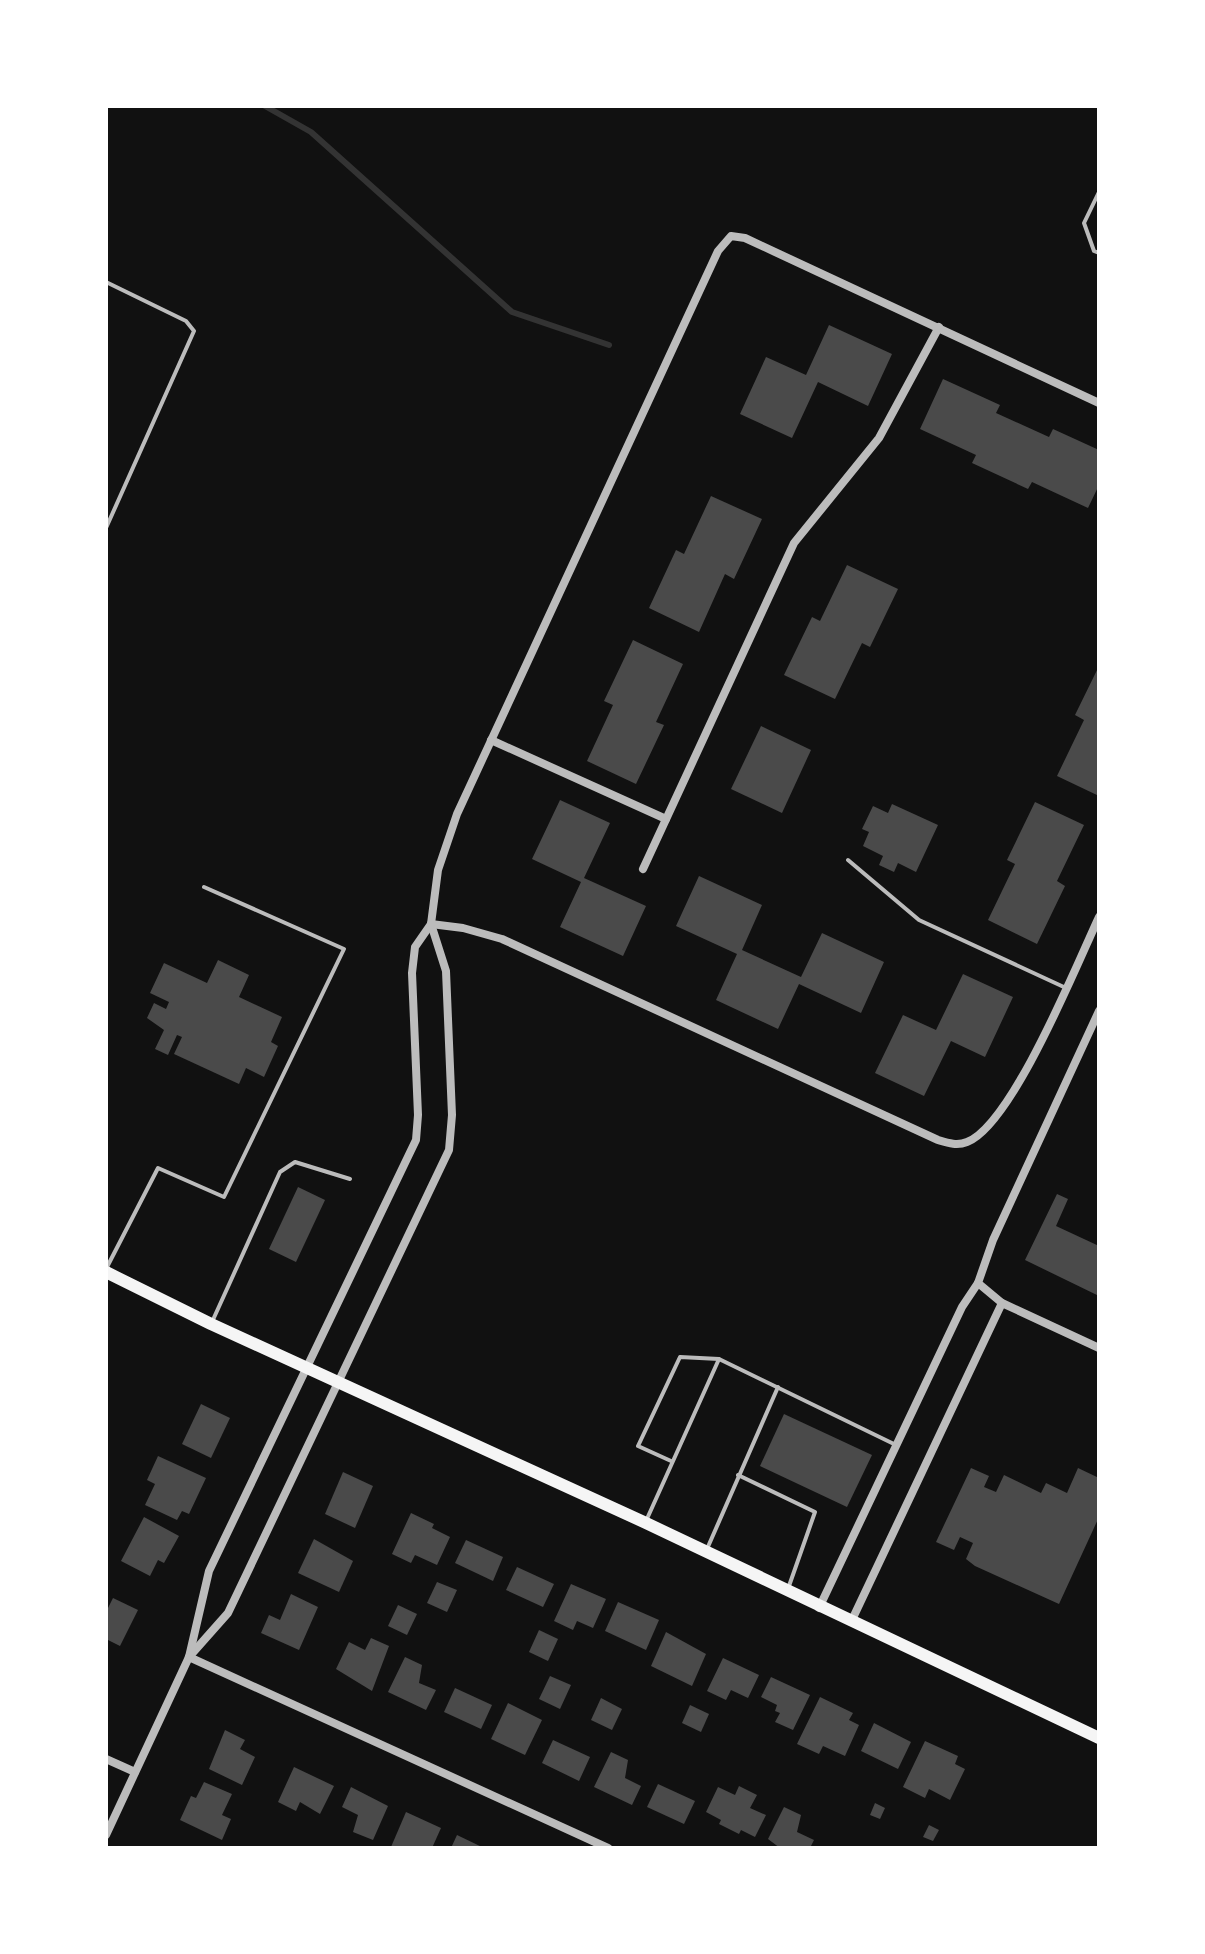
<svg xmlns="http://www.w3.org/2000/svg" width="1205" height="1954" viewBox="0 0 1205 1954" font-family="'Fira Sans',sans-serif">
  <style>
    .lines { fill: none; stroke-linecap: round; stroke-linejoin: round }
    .stream { stroke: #333; stroke-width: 6 }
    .building { fill: #4a4a4a }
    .service { stroke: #bcbcbc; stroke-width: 4 }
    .minor { stroke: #bcbcbc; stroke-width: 8 }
    .secondary { stroke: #f5f5f5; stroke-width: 12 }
  </style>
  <rect width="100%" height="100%" fill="#111"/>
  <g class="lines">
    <path class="stream" d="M265 106 311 132 512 312 609 345"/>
  </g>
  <g class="building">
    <path d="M829 325 892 354 868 406 818 382 792 438 740 414 766 357 806 375Z"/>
    <path d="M943 379 1000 405 996 413 1049 437 1053 429 1099 450V485L1088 508 1032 482 1028 489 972 463 976 455 920 429Z"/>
    <path d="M711 496 762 519 734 579 725 574 699 632 649 608 676 550 684 554Z"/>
    <path d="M847 565 898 589 870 647 862 643 835 699 784 675 812 617 820 621Z"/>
    <path d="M633 640 683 664 656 722 664 725 636 784 587 761 613 705 604 701Z"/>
    <path d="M1099 666V796L1057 776 1084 720 1075 715Z"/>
    <path d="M761 726 811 750 782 813 731 789Z"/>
    <path d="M560 800 610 823 584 878 646 906 623 956 560 927 581 882 532 859Z"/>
    <path d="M1035 802 1084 825 1057 881 1065 886 1037 944 988 920 1015 864 1007 860Z"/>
    <path d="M892 804 938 825 916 872 898 863 894 872 879 865 883 856 863 846 869 832 862 829 873 806 888 813Z"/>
    <path d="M699 876 762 905 742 950 801 977 822 933 884 962 861 1013 799 984 778 1029 716 1000 737 954 676 926Z"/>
    <path d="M218 960 249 975 239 997 282 1017 271 1042 278 1046 264 1077 246 1068 239 1084 174 1054 182 1037 177 1035 168 1055 155 1049 164 1030 147 1018 154 1003 166 1009 169 1002 150 993 164 963 207 983Z"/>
    <path d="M963 974 1013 997 985 1057 951 1041 924 1096 875 1073 903 1015 936 1030Z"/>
    <path d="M298 1187 325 1200 296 1262 269 1249Z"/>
    <path d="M1057 1194 1068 1199 1056 1226 1099 1246V1296L1025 1260Z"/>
    <path d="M201 1404 230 1418 211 1458 182 1444Z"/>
    <path d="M784 1414 872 1455 847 1507 760 1466Z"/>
    <path d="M158 1456 206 1478 189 1514 182 1511 177 1520 145 1505 155 1484 147 1480Z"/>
    <path d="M971 1468 989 1476 984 1487 996 1492 1004 1475 1041 1493 1046 1483 1067 1493 1078 1468 1099 1478V1517L1059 1604 975 1566 966 1559 973 1543 960 1537 954 1550 936 1542Z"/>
    <path d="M343 1472 373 1486 355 1528 325 1514Z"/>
    <path d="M411 1513 434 1524 432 1528 450 1537 437 1565 415 1555 411 1563 392 1554Z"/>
    <path d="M144 1517 179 1536 164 1563 158 1560 150 1576 121 1561Z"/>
    <path d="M314 1539 353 1561 339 1592 298 1573Z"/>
    <path d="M466 1540 503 1557 493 1581 455 1563Z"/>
    <path d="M517 1567 554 1584 543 1607 506 1590Z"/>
    <path d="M437 1582 457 1590 447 1612 427 1603Z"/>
    <path d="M571 1584 606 1599 593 1628 577 1621 573 1630 554 1621Z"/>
    <path d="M291 1594 318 1607 299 1650 261 1633 269 1615 280 1620Z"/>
    <path d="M113 1598 138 1610 120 1646 106 1639V1612Z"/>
    <path d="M618 1602 659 1620 646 1650 605 1631Z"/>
    <path d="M398 1605 417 1614 407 1635 388 1626Z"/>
    <path d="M539 1630 558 1639 548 1661 529 1652Z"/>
    <path d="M666 1632 706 1654 692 1686 651 1666Z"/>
    <path d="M371 1638 389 1646 372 1691 336 1669 349 1642 365 1650Z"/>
    <path d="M405 1657 422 1665 419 1683 436 1690 426 1710 388 1692Z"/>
    <path d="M723 1658 759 1675 748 1698 731 1690 726 1700 707 1691Z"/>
    <path d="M550 1676 571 1685 560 1709 539 1699Z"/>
    <path d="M771 1677 810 1695 793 1730 775 1722 780 1713 775 1711 777 1705 761 1697Z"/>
    <path d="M455 1688 492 1705 481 1729 444 1712Z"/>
    <path d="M820 1697 853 1713 849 1720 859 1725 845 1756 823 1746 819 1754 797 1744Z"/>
    <path d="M601 1698 622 1709 612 1730 591 1720Z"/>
    <path d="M508 1703 542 1720 525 1755 491 1739Z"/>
    <path d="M690 1705 709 1714 701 1732 682 1723Z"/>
    <path d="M874 1723 911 1742 898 1769 861 1751Z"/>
    <path d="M225 1730 245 1740 240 1749 255 1757 242 1785 209 1769Z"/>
    <path d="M553 1740 590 1757 579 1781 542 1763Z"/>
    <path d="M925 1741 958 1756 955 1764 965 1769 950 1800 929 1789 925 1798 903 1787Z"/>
    <path d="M611 1752 628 1760 625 1778 641 1786 632 1805 594 1787Z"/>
    <path d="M294 1767 334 1786 320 1814 300 1802 296 1811 278 1802Z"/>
    <path d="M204 1782 232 1794 222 1815 231 1819 222 1840 180 1820 191 1796 196 1798Z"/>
    <path d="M658 1784 695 1801 684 1824 647 1807Z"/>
    <path d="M739 1786 757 1795 750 1808 766 1815 755 1837 741 1830 739 1834 719 1824 721 1820 706 1812 718 1787 735 1795Z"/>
    <path d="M351 1787 388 1806 373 1840 353 1832 358 1815 342 1807Z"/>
    <path d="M875 1803 885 1808 880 1819 870 1815Z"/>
    <path d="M784 1807 801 1815 797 1832 814 1840 810 1848H780L768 1839Z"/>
    <path d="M406 1812 441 1828 432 1848 391 1847Z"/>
    <path d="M929 1825 939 1830 933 1841 923 1837Z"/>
    <path d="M457 1835 484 1848H451Z"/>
  </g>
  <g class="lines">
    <g class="service">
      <path d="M1099 192 1084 223 1094 251 1099 253"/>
      <path d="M106 282 186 321 194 331 106 528"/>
      <path d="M848 860 919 920 1066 988"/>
      <path d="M106 1269 158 1168 224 1197 344 949 204 887"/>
      <path d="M212 1322 280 1172 295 1162 350 1179"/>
      <path d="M671 1461 638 1446 680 1357 719 1359 896 1445"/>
      <path d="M738 1475 815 1512 789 1586"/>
      <path d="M646 1521 719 1359"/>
      <path d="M707 1549 778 1387"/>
    </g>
    <g class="minor">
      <path d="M491 740 666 819"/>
      <path d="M643 869 794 543 879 438 939 327"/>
      <path d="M431 924 463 928 502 939 938 1140C948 1143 957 1146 967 1142 1012 1125 1077 964 1099 917"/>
      <path d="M1099 1011 993 1240 978 1283 1002 1303 1099 1348"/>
      <path d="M819 1608 962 1307 978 1283"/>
      <path d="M851 1622 1002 1303"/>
      <path d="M189 1657 228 1613 449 1150 452 1115 446 971 431 924 438 870 457 814 718 251 731 236 745 238 1099 403"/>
      <path d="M189 1657 608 1848"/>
      <path d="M106 1759 135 1772"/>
      <path d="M106 1835 189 1657 209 1571 416 1140 418 1115 412 973 415 947 431 924"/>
    </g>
    <path class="secondary" d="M106 1272 211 1324 646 1523 1099 1738"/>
  </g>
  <rect width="1205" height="1954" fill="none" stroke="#ffffff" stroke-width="216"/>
</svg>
